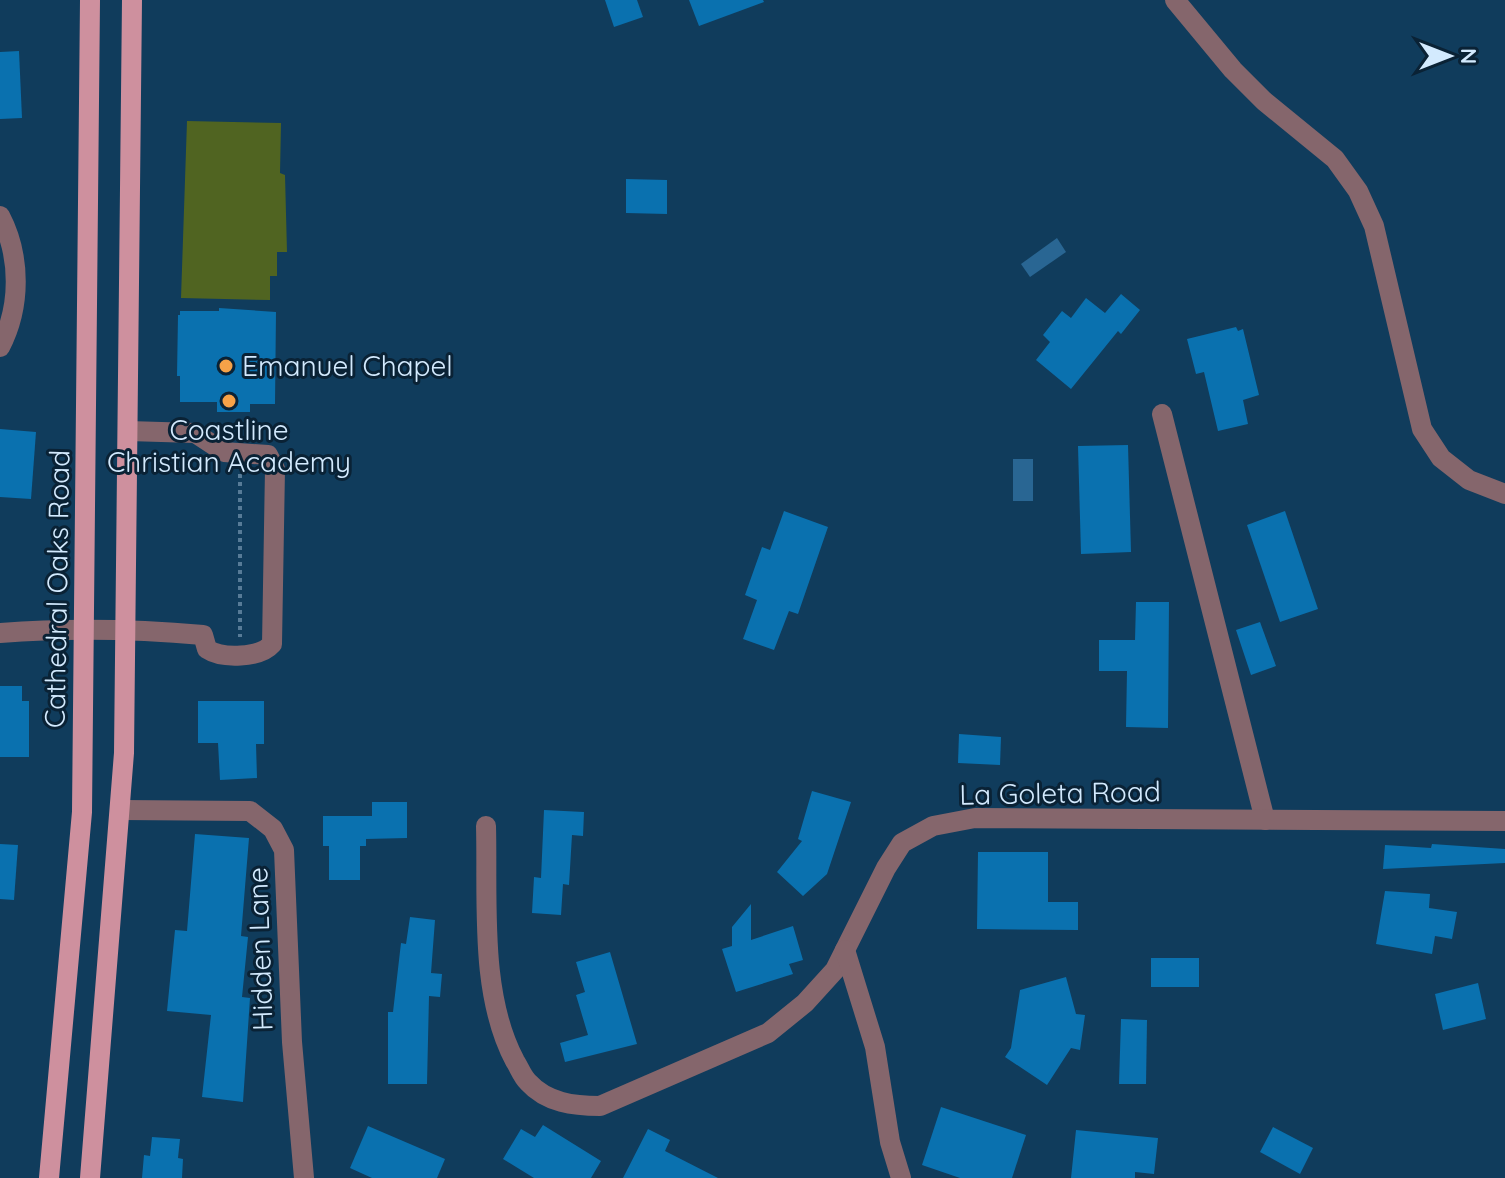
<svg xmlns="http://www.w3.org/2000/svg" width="1505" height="1178" viewBox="0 0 1505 1178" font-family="Quicksand,sans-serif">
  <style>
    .green { fill: #506421 }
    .water { fill: #296693 }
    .building { fill: #0a71af }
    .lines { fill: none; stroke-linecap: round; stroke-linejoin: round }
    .path { stroke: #577b97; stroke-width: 4; stroke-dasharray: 4 4; stroke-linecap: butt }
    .minor { stroke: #85666c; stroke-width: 20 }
    .major { stroke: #ce909e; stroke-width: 20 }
    .poi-dot { fill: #f6a248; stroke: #0a2235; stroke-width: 3 }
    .labels { text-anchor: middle; stroke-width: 6; stroke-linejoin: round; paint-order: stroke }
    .poi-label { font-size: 28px; fill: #d3eafe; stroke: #0a2235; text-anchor: start }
    .street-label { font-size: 28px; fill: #d3eafe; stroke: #0a2235 }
  </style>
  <rect width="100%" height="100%" fill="#103c5c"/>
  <path class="green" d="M187 121 281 123 280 173 285 175 287 252H277V276H270V300L181 298Z"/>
  <g class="water">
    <path d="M1057 238 1066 252 1030 277 1021 264Z"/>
    <rect x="1013" y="459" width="20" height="42"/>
  </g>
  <g class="building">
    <path d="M605 0H637L643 17 614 27Z"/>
    <path d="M689 0H763L764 2 699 26Z"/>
    <path d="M19 51 22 118 0 119V52Z"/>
    <path d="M626 179 667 180V214L626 213Z"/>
    <path d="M1121 294 1140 310 1121 334 1118 331 1071 389 1036 360 1050 342 1043 335 1062 311 1071 318 1086 298 1105 313Z"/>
    <path d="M219 308 276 312 275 404H250V412H217V402H180V376H177L178 315H180V311H219Z"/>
    <path d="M1236 327 1238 331 1243 329 1259 395 1243 400 1248 424 1218 431 1204 372 1196 374 1187 339Z"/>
    <path d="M0 429 36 432 31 499 0 497Z"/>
    <path d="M1128 445 1131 552 1081 554 1078 446Z"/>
    <path d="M784 511 828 527 798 614 789 611 774 650 743 639 757 600 745 595 762 547 770 550Z"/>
    <path d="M1285 511 1318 609 1280 622 1247 525Z"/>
    <path d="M1136 602H1169L1168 728 1126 727 1127 671H1099V640H1135Z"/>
    <path d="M1260 622 1276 666 1251 675 1236 630Z"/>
    <path d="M0 686H22V701H29V757H0Z"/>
    <path d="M198 701H264V744H256L257 778 220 780 218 743H198Z"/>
    <path d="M959 734 1001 737 1000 765 958 763Z"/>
    <path d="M812 791 851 802 827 874 803 896 777 872 802 841 798 839Z"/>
    <path d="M372 802H407V838L366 839V846H360V880H329V846H323V816H372Z"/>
    <path d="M544 810 584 812 583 836 572 835 569 885 563 884 561 915 532 913 534 877 541 878Z"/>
    <path d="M195 834 249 838 241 936 248 937 242 997 250 998 243 1102 202 1097 211 1015 167 1011 175 930 187 931Z"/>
    <path d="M0 844 18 845 14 900 0 899Z"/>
    <path d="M1432 844 1505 849V863L1383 869 1385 845 1431 848Z"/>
    <path d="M978 852H1048V902H1078V930L977 929Z"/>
    <path d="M1385 891 1430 894 1429 908 1457 912 1452 939 1435 936 1432 954 1376 944Z"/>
    <path d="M751 904V940L793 926 803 960 789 964 793 974 736 992 722 949 732 946V927Z"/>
    <path d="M410 917 435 920 431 973 442 974 440 997 429 996 427 1084H388V1012H393L401 943 406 944Z"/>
    <path d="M610 952 637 1044 565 1062 560 1043 588 1035 576 995 585 992 576 962Z"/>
    <rect x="1151" y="958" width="48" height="29"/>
    <path d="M1066 977 1076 1014 1085 1015 1080 1050 1071 1048 1047 1085 1005 1057 1011 1048 1020 990Z"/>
    <path d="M1478 983 1486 1019 1443 1030 1435 994Z"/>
    <path d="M1121 1019 1147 1020 1146 1084H1119Z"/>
    <path d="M941 1107 1026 1135 1012 1178H960L922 1165Z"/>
    <path d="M543 1125 601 1161 591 1178H534L503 1159 521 1129 535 1137Z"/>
    <path d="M368 1126 445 1159 437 1178H372L350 1168Z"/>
    <path d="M1273 1127 1313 1148 1300 1174 1260 1152Z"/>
    <path d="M648 1129 670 1140 665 1151 718 1178H623Z"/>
    <path d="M1076 1130 1158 1138 1154 1174 1135 1172V1178H1071Z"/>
    <path d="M152 1137 180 1139 178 1158 183 1159 182 1178H142L144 1155 150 1156Z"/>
  </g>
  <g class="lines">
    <path class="path" d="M240 474V637"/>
    <g class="minor">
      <path d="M1175 0 1233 70 1264 101 1335 159 1358 191 1374 226 1422 429 1441 458 1469 480 1505 494"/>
      <path d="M0 216C21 256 21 307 0 347"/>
      <path d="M1162 414 1265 820"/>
      <path d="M0 633C68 628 135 629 203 635L207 649C222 659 260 658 272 644L275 469 268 455 224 452 195 433 128 431"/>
      <path d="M121 810 250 811 273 829 284 850 292 1042 304 1178"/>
      <path d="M486 826C488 900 479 994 515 1061 519 1067 522 1076 528 1082 547 1103 574 1106 600 1106L768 1033 805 1003 835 970 886 868 902 843 933 826 975 818 1505 821"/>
      <path d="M845 950 875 1047 890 1142 901 1178"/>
    </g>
    <g class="major">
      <path d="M49 1178 82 812 90 0"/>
      <path d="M90 1178 124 753 132 0"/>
    </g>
  </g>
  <g class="poi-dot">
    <circle cx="226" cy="366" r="8"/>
    <circle cx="229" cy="401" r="8"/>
  </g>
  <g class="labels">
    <g class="poi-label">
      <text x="242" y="376">Emanuel Chapel</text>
      <text x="229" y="440" text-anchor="middle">Coastline<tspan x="229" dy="32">Christian Academy</tspan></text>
    </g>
    <g class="street-label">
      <text transform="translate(57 589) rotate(-89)" y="10">Cathedral Oaks Road</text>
      <text transform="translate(1060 793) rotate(-1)" y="10">La Goleta Road</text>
      <text transform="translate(260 949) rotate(-92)" y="10">Hidden Lane</text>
    </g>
  </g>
  <g transform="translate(1449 56) rotate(90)" stroke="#0a2235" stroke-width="6" paint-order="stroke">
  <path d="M0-6L14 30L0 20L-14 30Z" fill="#d3eafe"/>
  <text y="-12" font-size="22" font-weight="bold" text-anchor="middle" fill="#d3eafe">N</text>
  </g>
</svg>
